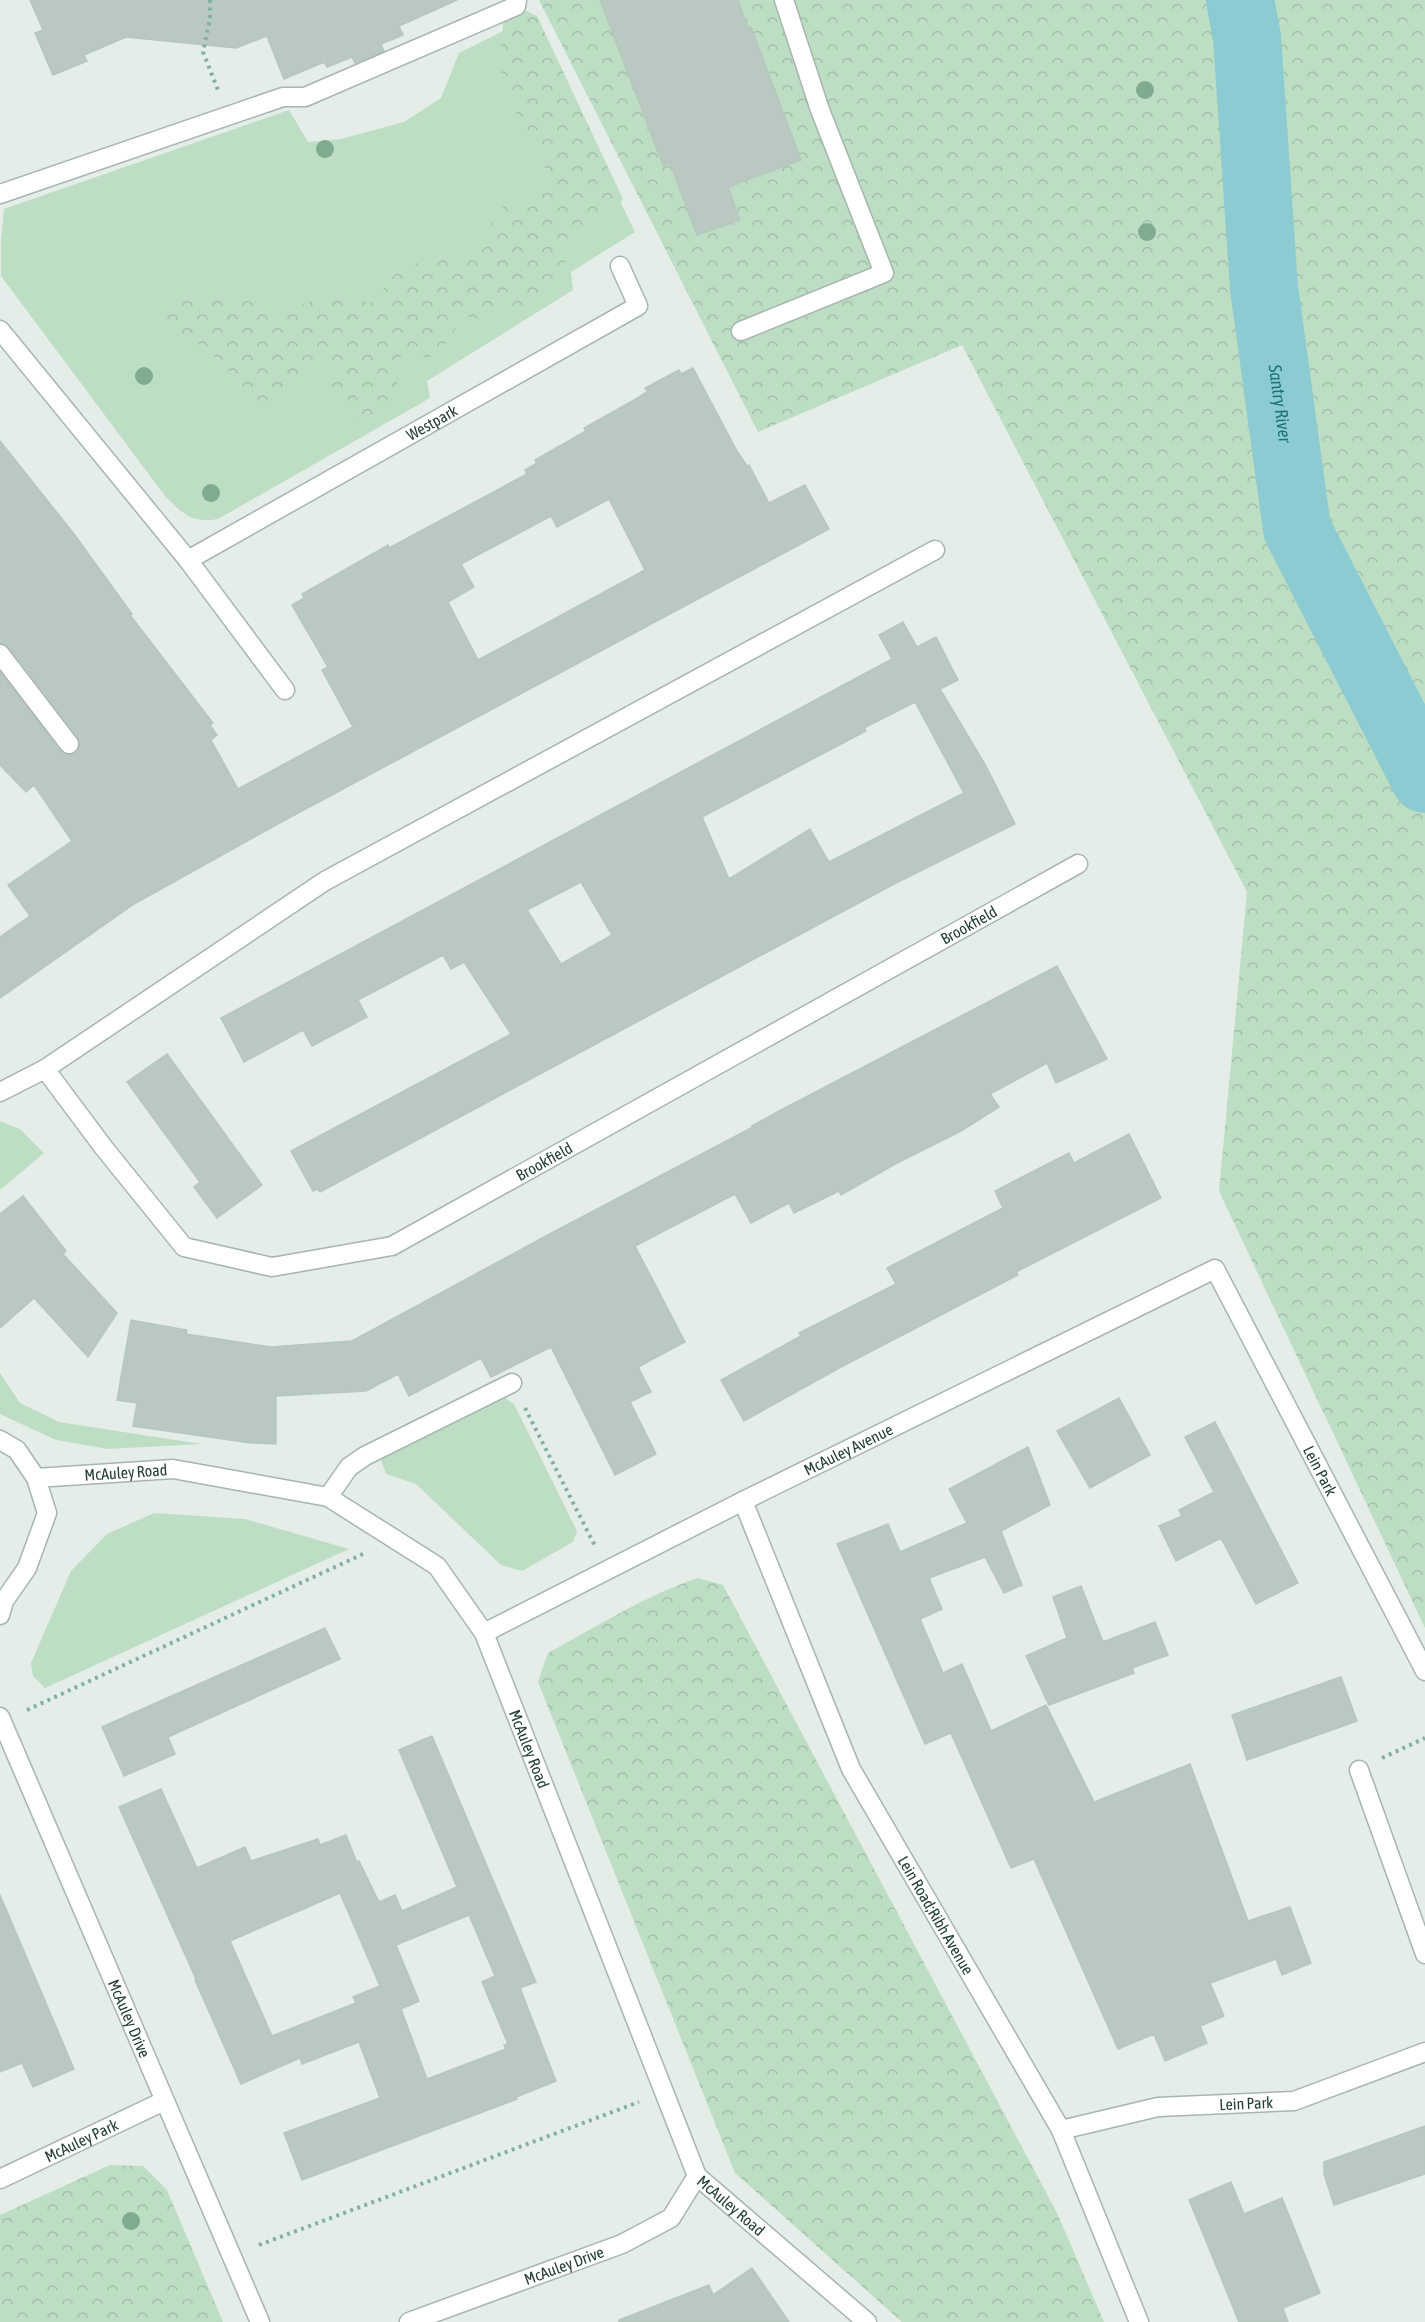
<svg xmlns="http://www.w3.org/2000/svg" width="1425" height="2322" viewBox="0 0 1425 2322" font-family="'Asap Condensed',sans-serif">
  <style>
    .grass { fill: #bddec3 }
    .forest { fill: url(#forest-crowns) }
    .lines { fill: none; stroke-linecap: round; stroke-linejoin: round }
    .river { stroke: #8ccbd1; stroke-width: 68 }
    .building { fill: #b9c8c1; stroke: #b6c7bf; stroke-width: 1.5; fill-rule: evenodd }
    .minor-casing { stroke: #a6b5af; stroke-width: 21 }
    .path { stroke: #84b0a0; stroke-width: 4; stroke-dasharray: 3 4.5; stroke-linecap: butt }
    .minor { stroke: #fff; stroke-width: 18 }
    .tree { fill: #7fab8e }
    .labels { text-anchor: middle; stroke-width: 6; stroke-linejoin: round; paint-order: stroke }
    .street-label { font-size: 16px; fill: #233f35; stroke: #f4f9f6 }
    .water-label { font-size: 18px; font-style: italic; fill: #1d717a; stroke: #f4f9f6 }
  </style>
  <defs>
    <pattern id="forest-crowns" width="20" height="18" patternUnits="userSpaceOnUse" patternTransform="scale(1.5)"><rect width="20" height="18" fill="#bddec3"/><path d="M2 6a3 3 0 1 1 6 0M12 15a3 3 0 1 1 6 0" fill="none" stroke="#a2c0a8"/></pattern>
  </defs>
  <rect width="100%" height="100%" fill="#e4ede8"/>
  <g class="grass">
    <path d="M531 17 635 232 571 272 573 290 427 381 430 398 218 519C192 524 182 513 165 496L1 276V241L4 209 289 110 308 142 341 139 404 122 441 98 459 53Z"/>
    <path d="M0 1121 20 1129 44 1153 0 1190Z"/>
    <path d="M0 1373 20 1403 59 1422 201 1444 108 1449 56 1440 0 1414Z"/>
    <path d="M505 1398 514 1404 577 1531 573 1542 522 1571 501 1565 416 1484 386 1474 380 1457Z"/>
    <path d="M154 1513 245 1519 349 1549 45 1688 33 1676 31 1663 71 1571 107 1534Z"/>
  </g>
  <g class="forest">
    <path d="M539 0H1425V1628L1219 1191 1247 892 962 345 758 432Z"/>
    <path d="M522 9 537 16 623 199 611 213 576 244 544 297 486 320 465 316 436 356 417 358 403 342 394 402 356 424 331 397 333 368 324 353 306 369 288 397 263 409C245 391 215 349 191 341 184 339 175 339 167 338L156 313 181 292 247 301 285 313 326 294 371 303 401 267 475 249 501 208 548 190 543 152 504 95 500 56 504 15Z"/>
    <path d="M698 1578 723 1585 1057 2213 1104 2322H902L735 2173 538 1682 548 1653C598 1626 644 1596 698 1578Z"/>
    <path d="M110 2165 143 2166 167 2190 223 2322H0V2215Z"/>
  </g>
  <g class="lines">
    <path class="river" id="s1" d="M1240 0 1247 37 1264 288 1297 529 1425 779"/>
  </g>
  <g class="building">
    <path d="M30 0H457L399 26 403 35 381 44 384 51 355 63 352 57 327 67 324 62 284 79 267 36 236 48 126 37 84 55 87 61 53 75 35 33 43 30Z"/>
    <path d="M600 0H738L748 28 751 27 801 160 728 187 740 220 697 235 670 163 663 165Z"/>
    <path d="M693 368 737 451 747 466 749 465 769 503 805 485 829 529 285 820 134 904 0 998V937L30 916 8 885 72 841 34 785 26 792 0 765V672L60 751 71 755 76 753 80 743 78 737 9 647 0 643V441L74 534 132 614 130 615 213 723 210 725 217 735 211 740 238 789 353 727 322 670 328 667 292 605 304 598 302 594 388 545 389 548 527 474 525 470 537 463 535 460 586 431 584 428 636 399 647 392 645 388 679 370 681 374ZM609 499 645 570 478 660 448 602 474 587 461 564 551 516 557 527Z"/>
    <path d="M903 622 917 647 936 637 958 680 940 689 986 766 1015 824 894 884 320 1192 318 1189 313 1191 291 1151 511 1034 464 962 451 969 443 955 358 1000 367 1017 312 1046 303 1030 244 1062 221 1018 892 659 879 635ZM915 702 964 793 829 862 810 829 729 879 702 817 866 731 864 728ZM581 882 612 935 561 964 527 910Z"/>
    <path d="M1057 966 1107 1059 1056 1083 1047 1063 990 1094 999 1107 961 1131 897 1163 841 1195 839 1191 794 1213 789 1203 751 1223 735 1194 635 1246 685 1342 638 1367 651 1392 630 1402 656 1454 615 1475 551 1347 491 1377 481 1358 409 1396 398 1374 366 1391 276 1396V1444L251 1443 133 1426 137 1403 117 1400 131 1320 187 1330 186 1334 271 1347 352 1341 544 1237 753 1127 752 1126 781 1110Z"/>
    <path d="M167 1054 262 1185 217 1218 194 1187 200 1182 127 1082Z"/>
    <path d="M1129 1134 1161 1198 1016 1272 1018 1275 841 1367 744 1421 721 1380 801 1336 799 1333 896 1284 887 1268 1003 1208 995 1191 1069 1153 1074 1163Z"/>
    <path d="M23 1196 66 1251 63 1254 117 1313 88 1357 34 1298 0 1328V1214Z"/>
    <path d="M1119 1398 1150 1455 1090 1488 1057 1431Z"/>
    <path d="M1215 1422 1298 1583 1256 1604 1222 1540 1219 1539 1176 1561 1159 1526 1182 1516 1179 1510 1214 1492 1185 1437Z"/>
    <path d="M1028 1447 1050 1505 1001 1531 1022 1585 1004 1593 985 1557 929 1578 942 1609 920 1619 943 1673 962 1664 991 1731 1046 1705 1094 1802 1190 1764 1248 1921 1290 1907 1311 1963 1282 1975 1276 1959 1210 1983 1224 2016 1200 2026 1207 2043 1165 2061 1154 2034 1118 2049 1034 1859 1011 1868 951 1733 925 1744 837 1544 888 1524 900 1552 967 1523 949 1489Z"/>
    <path d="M1081 1586 1103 1642 1155 1622 1168 1655 1132 1668 1134 1673 1049 1705 1026 1656 1067 1638 1053 1597Z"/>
    <path d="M325 1628 340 1659 168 1737 175 1754 124 1776 102 1727Z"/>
    <path d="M1341 1677 1357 1721 1247 1760 1232 1715Z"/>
    <path d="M432 1736 536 1982 520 1988 556 2081 516 2097 517 2099 302 2180 284 2133 380 2098 359 2042 302 2064 300 2058 241 2084 195 1980 196 1979 119 1807 161 1789 197 1868 245 1847 251 1861 318 1839 320 1845 346 1835 357 1863 359 1861 379 1902 395 1895 402 1911 457 1887 399 1750ZM340 1893 380 1986 353 1997 356 2003 272 2036 230 1941ZM469 1915 495 1976 482 1982 508 2044 504 2045 506 2049 427 2079 401 2009 419 2001 396 1945Z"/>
    <path d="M0 1895 74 2069 33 2087 22 2063 0 2072Z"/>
    <path d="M1425 2126V2174L1334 2205 1324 2174V2162Z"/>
    <path d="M1231 2182 1244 2214 1282 2198 1320 2293 1283 2308 1288 2322H1239L1202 2231 1189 2200Z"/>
    <path d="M752 2268 789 2322H619V2320L709 2285 713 2295Z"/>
  </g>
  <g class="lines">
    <g class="minor-casing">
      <g id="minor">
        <path d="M0 194 283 97H305L516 6 517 0"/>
        <path d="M0 330 188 560 285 690"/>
        <path d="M741 331 884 273 820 110 784 0"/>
        <path id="s2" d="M188 560 638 306 620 266"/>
        <path d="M0 654 69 744"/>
        <path id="s3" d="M45 1069 104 1148 184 1247 272 1267 392 1246 1078 864"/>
        <path d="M0 1092 45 1069 325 881 935 550"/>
        <path d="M0 1440 17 1450 36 1478 47 1513 27 1568 4 1601 0 1615"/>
        <path id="s4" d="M36 1478 173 1469 328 1497 437 1566 484 1633 697 2176 867 2322"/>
        <path d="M328 1497 349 1467 365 1456 512 1383"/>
        <path id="s5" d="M743 1501 851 1769 1061 2130 1139 2322"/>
        <path id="s6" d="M484 1633 743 1501 1215 1269 1425 1671"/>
        <path id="s7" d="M0 1717 260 2322"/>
        <path d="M1359 1770 1425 1954"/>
        <path id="s8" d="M1061 2130 1158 2107 1294 2101 1425 2052"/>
        <path id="s9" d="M0 2179 164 2101"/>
        <path id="s10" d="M409 2322 622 2244 671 2218 697 2176"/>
      </g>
    </g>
    <g class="path">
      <path d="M210 0V19L203 52 218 90"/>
      <path d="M525 1408 595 1546"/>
      <path d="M27 1710 363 1554"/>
      <path d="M1382 1758 1425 1738"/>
      <path d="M259 2245 639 2102"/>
    </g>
    <use href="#minor" class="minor"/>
  </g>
  <g class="tree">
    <circle cx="1145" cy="90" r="9"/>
    <circle cx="325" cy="149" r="9"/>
    <circle cx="1147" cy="232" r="9"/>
    <circle cx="144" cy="376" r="9"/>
    <circle cx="211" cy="493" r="9"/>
    <circle cx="131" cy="2221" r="9"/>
  </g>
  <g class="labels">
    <g class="street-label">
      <text dy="6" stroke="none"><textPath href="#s2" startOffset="280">Westpark</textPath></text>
      <text dy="6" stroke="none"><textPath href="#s3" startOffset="1098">Brookfield</textPath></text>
      <text dy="6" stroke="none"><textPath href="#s3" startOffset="612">Brookfield</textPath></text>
      <text dy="6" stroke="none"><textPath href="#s6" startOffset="408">McAuley Avenue</textPath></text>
      <text dy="6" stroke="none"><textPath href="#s6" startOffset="1044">Lein Park</textPath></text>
      <text dy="6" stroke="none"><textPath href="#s4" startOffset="90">McAuley Road</textPath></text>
      <text dy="6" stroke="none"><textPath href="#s4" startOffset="630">McAuley Road</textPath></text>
      <text dy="6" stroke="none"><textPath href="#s5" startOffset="458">Lein Road;Ribh Avenue</textPath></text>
      <text dy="6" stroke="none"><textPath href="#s7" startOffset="328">McAuley Drive</textPath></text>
      <text dy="6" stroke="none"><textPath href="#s8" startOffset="188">Lein Park</textPath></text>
      <text dy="6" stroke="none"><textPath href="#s9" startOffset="90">McAuley Park</textPath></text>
      <text dy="6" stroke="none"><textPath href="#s4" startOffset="1134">McAuley Road</textPath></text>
      <text dy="6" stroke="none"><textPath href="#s10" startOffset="165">McAuley Drive</textPath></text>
    </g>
    <g class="water-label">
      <text dy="6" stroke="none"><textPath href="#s1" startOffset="406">Santry River</textPath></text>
    </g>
  </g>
</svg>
